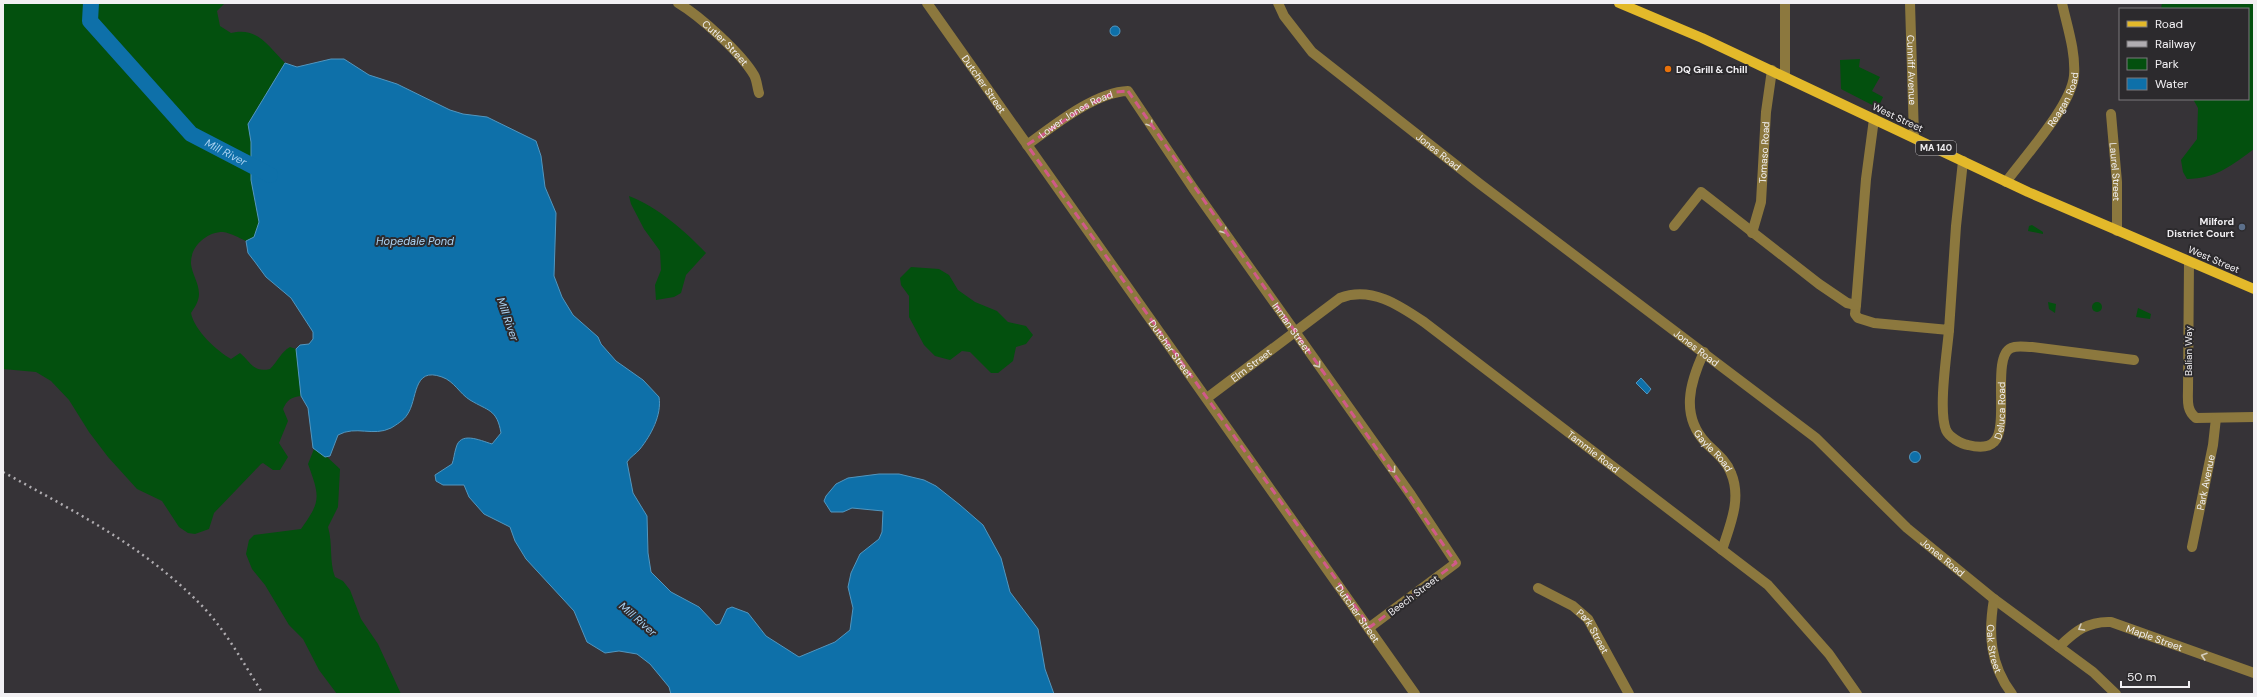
<svg xmlns="http://www.w3.org/2000/svg" width="2257" height="697" viewBox="0 0 2257 697" font-family="'DM Sans',sans-serif">
  <style>
    .green { fill: #03500e }
    .water { fill: #0e70a9; stroke: #5296bf }
    .lines { fill: none; stroke-linecap: round; stroke-linejoin: round }
    .river { stroke: #0e70a9; stroke-width: 16 }
    .minor { stroke: #8c783e; stroke-width: 10 }
    .major { stroke: #e3b92a; stroke-width: 10 }
    .rail { stroke: #b0adb1; stroke-width: 2.5; stroke-dasharray: 2 4; stroke-linecap: butt }
    .oneway { stroke: #d3ccbd }
    .marked { fill: none; stroke: #d05989; stroke-width: 3; stroke-dasharray: 8 5; stroke-linejoin: round }
    .food-dot { fill: #e8710a; stroke: #2c2a2d; stroke-width: 1.5 }
    .service-dot { fill: #5c6f8a; stroke: #2c2a2d; stroke-width: 1.5 }
    .labels { text-anchor: middle; stroke-width: 4; stroke-linejoin: round; paint-order: stroke }
    .shield { fill: #2c2a2d; stroke: #b7b5b8; stroke-width: 1 }
    .shield-label { font-size: 9px; font-weight: bold; fill: #f2f0f3 }
    .street-label { font-size: 10px; fill: #f2f0f3; stroke: #2c2a2d }
    .poi-label { font-size: 10px; font-weight: bold; fill: #f2f0f3; stroke: #2c2a2d; text-anchor: start }
    .water-label { font-size: 11px; font-style: italic; fill: #abd2f1; stroke: #2c2a2d }
  </style>
  <rect width="100%" height="100%" fill="#363337"/>
  <g class="green">
    <path d="M3 3H225L217 11 220 26 231 33C258 27 267 45 285 63L248 124 251 142V180L259 222 254 237 246 241C239 238 231 233 223 232 206 232 190 247 191 264 192 274 199 283 199 294 199 301 195 307 191 313 194 330 217 351 231 359L240 353C251 362 253 373 270 369 278 361 281 352 290 347L296 349 301 396C291 397 287 400 283 409L288 421 279 443 288 457 280 470H273L263 463 261 464 214 513 209 529 195 534 188 533 179 527 162 501 137 489 108 457 89 432 69 400 51 381 36 372 3 369Z"/>
    <path d="M2162 3H2254V149C2232 165 2216 179 2187 179L2183 172 2181 160 2197 139 2198 108 2193 99H2248V9H2161Z"/>
    <path d="M1860 59 1859 67 1880 77 1872 91 1883 97 1878 108 1841 89 1840 60Z"/>
    <path d="M629 196C658 207 685 231 706 253L686 275 681 293 674 297 656 300 655 285 661 270 660 251 644 229 631 204Z"/>
    <path d="M2032 225 2043 232V234L2028 231 2029 226Z"/>
    <path d="M911 267 939 269 949 275 958 290 975 302 997 311 1008 322 1026 326 1033 335 1026 344 1016 347 1013 361 998 373H991L970 352 962 351 950 360 935 356 924 345 909 317V296L901 285 900 278Z"/>
    <circle cx="2097" cy="307" r="5"/>
    <path d="M2048 302 2056 304 2055 313 2049 309Z"/>
    <path d="M2138 308 2151 314 2150 319 2136 317Z"/>
    <path d="M314 449 326 456 340 469 338 507 328 527C333 544 329 561 335 577L343 581 350 590 361 619 378 644 401 694H337L319 670 303 639 289 625 265 585 252 569 246 554 249 540 254 535 301 529C321 501 320 497 308 464Z"/>
  </g>
  <g class="water">
    <circle cx="1115" cy="31" r="5"/>
    <path d="M331 59H344L369 75 397 84 450 110 463 114 487 117 536 141 541 156 545 187 556 213 554 276 562 297 573 315 598 337 601 344 616 361 643 380 659 397C662 415 651 435 640 449 636 454 630 457 627 462L633 493 647 516 648 553 651 572 671 592 699 607 716 625 720 624 727 609 732 607 748 613 766 636 799 657 835 642 850 630 853 608 848 587 851 573 860 554 879 539 882 532 883 511 852 508 843 512H831L824 501 826 496 836 484 848 478 879 474H899L924 480 936 486 960 505 983 525 1001 558 1010 592 1038 629 1045 669 1054 694H671L669 687 650 664 637 654 619 651 605 653 587 642 574 611 526 559 515 541 510 527 484 514 469 497 464 485H443L436 481 435 475 452 464C454 459 454 454 456 448 460 431 479 440 492 444L501 433C497 409 488 411 470 400 460 394 454 381 442 377 412 366 418 400 407 415 404 420 396 425 391 428 373 437 356 425 338 435L330 456 325 457 313 448 308 408 301 396 296 349 300 345 309 344 313 339V332L291 298 266 277 255 262 248 253 246 241 254 237 259 222 251 180V142L248 124 285 63 297 67Z"/>
    <path d="M1641 378 1651 389 1647 394 1636 383Z"/>
    <circle cx="1915" cy="457" r="5.5"/>
  </g>
  <g class="lines">
    <path class="river" id="s1" d="M91 3 90 21 191 134 270 175"/>
    <g class="minor">
      <path id="s2" d="M678 3C700 16 741 53 754 75 757 80 757 87 759 93"/>
      <path id="s3" d="M927 3 1415 694"/>
      <path id="s4" d="M1278 3 1284 16 1312 52 1480 184 1816 438 1907 528 1994 599 2093 672 2116 694"/>
      <path d="M1785 3V77"/>
      <path id="s5" d="M1910 3 1914 137"/>
      <path id="s6" d="M2111 114 2117 182V231"/>
      <path d="M1874 119 1866 179 1856 305 1855 314 1858 318 1874 323 1949 330 1956 226 1963 161"/>
      <path id="s7" d="M1027 145C1053 126 1095 92 1128 91L1193 188 1411 495 1456 563 1370 627"/>
      <path id="s8" d="M2006 182C2025 156 2071 106 2074 76 2076 52 2067 26 2062 3"/>
      <path d="M1674 226 1701 192 1819 284 1847 303 1856 305"/>
      <path id="s9" d="M1752 233 1761 202 1766 112 1772 70"/>
      <path d="M2189 262 2188 389C2188 400 2186 410 2196 418L2254 417"/>
      <path id="s10" d="M1949 330C1947 353 1938 410 1946 430 1949 437 1961 444 1968 445 1976 447 1988 448 1994 442 2010 427 1991 357 2011 348 2017 345 2025 347 2032 347L2134 360"/>
      <path id="s11" d="M1704 352C1690 382 1680 415 1706 443 1715 452 1726 460 1731 473 1742 499 1730 525 1722 550"/>
      <path id="s12" d="M1207 398 1340 298C1371 286 1399 305 1424 322L1768 585 1829 654 1857 694"/>
      <path id="s13" d="M2192 547 2213 445 2216 418"/>
      <path id="s14" d="M1538 588 1573 606 1588 619 1629 694"/>
      <path id="s15" d="M1994 599C1988 634 1990 665 2012 694"/>
      <path id="s16" d="M2059 647C2075 631 2088 621 2111 622L2254 673"/>
    </g>
    <path class="major" d="M1619 3 1702 38 2028 192 2254 289"/>
    <path class="rail" d="M3 472C77 513 146 547 205 609 228 634 245 666 263 694"/>
  </g>
  <defs><path id="oneway-chevron" d="M-2-3.5L2.5 0L-2 3.5" fill="none" stroke-width="1.6" stroke-linecap="round" stroke-linejoin="round"/></defs>
  <g class="oneway">
    <use href="#oneway-chevron" transform="translate(1150 124) rotate(56)"/>
    <use href="#oneway-chevron" transform="translate(1224 231) rotate(55)"/>
    <use href="#oneway-chevron" transform="translate(1318 365) rotate(55)"/>
    <use href="#oneway-chevron" transform="translate(1393 470) rotate(54)"/>
    <use href="#oneway-chevron" transform="translate(2081 628) rotate(150)"/>
    <use href="#oneway-chevron" transform="translate(2204 656) rotate(-162)"/>
  </g>
  <path class="marked" d="M1128 91 1456 563 1370 627 1027 145 1085 107 1115 92Z"/>
  <circle class="food-dot" cx="1668" cy="69" r="4"/>
  <circle class="service-dot" cx="2242" cy="227" r="4"/>
  <g class="labels">
    <rect class="shield" x="1916" y="141" width="40" height="14" rx="3"/>
    <g class="shield-label">
      <text x="1936" y="151">MA 140</text>
    </g>
    <g class="street-label">
      <text dy="4" stroke="none"><textPath href="#s2" startOffset="62">Cutler Street</textPath></text>
      <text dy="4" stroke="none"><textPath href="#s5" startOffset="67">Cunniff Avenue</textPath></text>
      <text dy="4" stroke="none"><textPath href="#s3" startOffset="99">Dutcher Street</textPath></text>
      <text dy="4" stroke="none"><textPath href="#s8" startOffset="101">Reagan Road</textPath></text>
      <text dy="4" stroke="none"><textPath href="#s7" startOffset="58">Lower Jones Road</textPath></text>
      <text transform="translate(1898 117) rotate(25)" y="4">West Street</text>
      <text dy="4" stroke="none"><textPath href="#s4" startOffset="221">Jones Road</textPath></text>
      <text dy="4" stroke="none"><textPath href="#s9" startOffset="82">Tomaso Road</textPath></text>
      <text dy="4" stroke="none"><textPath href="#s6" startOffset="58">Laurel Street</textPath></text>
      <text transform="translate(2214 259) rotate(23)" y="4">West Street</text>
      <text dy="4" stroke="none"><textPath href="#s7" startOffset="404">Inman Street</textPath></text>
      <text dy="4" stroke="none"><textPath href="#s4" startOffset="545">Jones Road</textPath></text>
      <text dy="4" stroke="none"><textPath href="#s3" startOffset="423">Dutcher Street</textPath></text>
      <text transform="translate(2188 351) rotate(-90)" y="4">Balian Way</text>
      <text dy="4" stroke="none"><textPath href="#s12" startOffset="55">Elm Street</textPath></text>
      <text dy="4" stroke="none"><textPath href="#s10" startOffset="188">Deluca Road</textPath></text>
      <text dy="4" stroke="none"><textPath href="#s11" startOffset="108">Gayle Road</textPath></text>
      <text dy="4" stroke="none"><textPath href="#s12" startOffset="471">Tammie Road</textPath></text>
      <text dy="4" stroke="none"><textPath href="#s13" startOffset="66">Park Avenue</textPath></text>
      <text dy="4" stroke="none"><textPath href="#s4" startOffset="869">Jones Road</textPath></text>
      <text transform="translate(1413 595) rotate(-37)" y="4">Beech Street</text>
      <text dy="4" stroke="none"><textPath href="#s3" startOffset="747">Dutcher Street</textPath></text>
      <text dy="4" stroke="none"><textPath href="#s14" startOffset="72">Park Street</textPath></text>
      <text dy="4" stroke="none"><textPath href="#s16" startOffset="106">Maple Street</textPath></text>
      <text dy="4" stroke="none"><textPath href="#s15" startOffset="50">Oak Street</textPath></text>
    </g>
    <g class="poi-label">
      <text x="1676" y="73">DQ Grill &amp; Chill</text>
      <text x="2234" y="225" text-anchor="end">Milford<tspan x="2234" dy="12">District Court</tspan></text>
    </g>
    <g class="water-label">
      <text dy="4" stroke="none"><textPath href="#s1" startOffset="209">Mill River</textPath></text>
      <text x="415" y="245">Hopedale Pond</text>
      <text transform="translate(508 319) rotate(71)" y="4">Mill River</text>
      <text transform="translate(638 619) rotate(41)" y="4">Mill River</text>
    </g>
  </g>
  <rect width="2257" height="697" fill="none" stroke="#f2f0f3" stroke-width="8"/>
  <rect x="2119" y="8" width="130" height="92" fill="#2c2a2d" stroke="#7b797c"/>
  <rect x="2127" y="21" width="20" height="6" fill="#e3b92a" stroke="#7b797c"/>
  <text x="2155" y="28" font-size="12" fill="#f2f0f3">Road</text>
  <rect x="2127" y="41" width="20" height="6" fill="#b0adb1" stroke="#7b797c"/>
  <text x="2155" y="48" font-size="12" fill="#f2f0f3">Railway</text>
  <rect x="2127" y="58" width="20" height="12" fill="#03500e" stroke="#7b797c"/>
  <text x="2155" y="68" font-size="12" fill="#f2f0f3">Park</text>
  <rect x="2127" y="78" width="20" height="12" fill="#0e70a9" stroke="#7b797c"/>
  <text x="2155" y="88" font-size="12" fill="#f2f0f3">Water</text>
  <path d="M2121 681v6h68v-6" fill="none" stroke="#f2f0f3" stroke-width="2"/>
  <text x="2127" y="681" font-size="12" fill="#f2f0f3" stroke="#2c2a2d" stroke-width="3" paint-order="stroke">50 m</text>
</svg>
